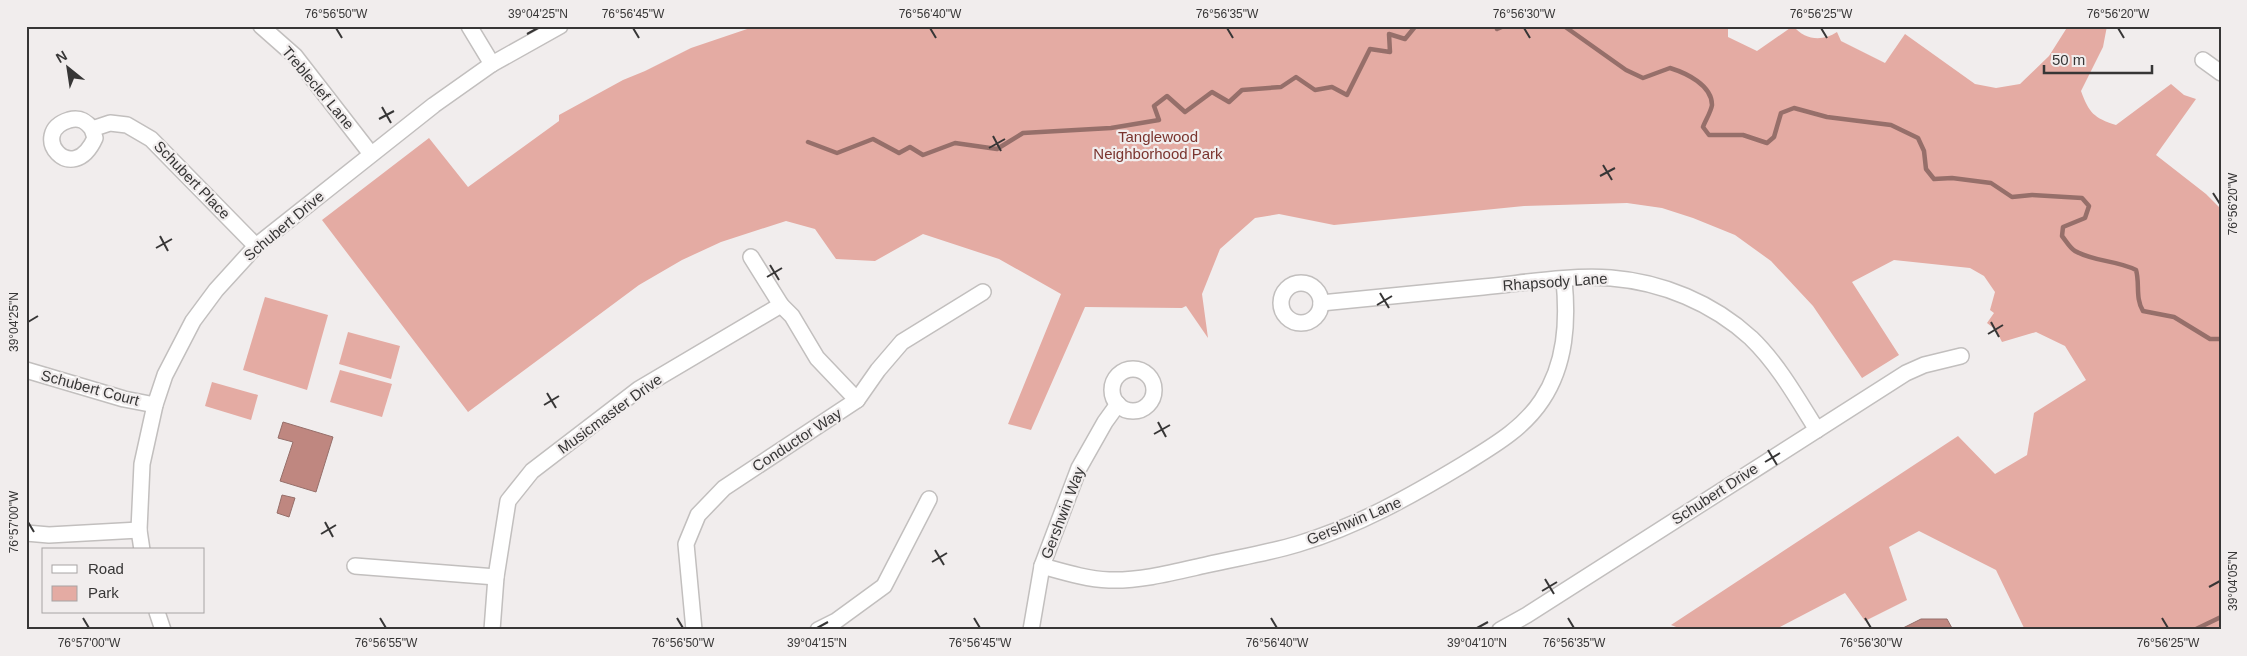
<svg xmlns="http://www.w3.org/2000/svg" width="2247" height="656" viewBox="0 0 2247 656" font-family="Arial,sans-serif">
  <style>
    .green { fill: #e4aba3 }
    .water { fill: #bf8780; stroke: #966f6a }
    .lines { fill: none; stroke-linecap: round; stroke-linejoin: round }
    .stream { stroke: #966f6a; stroke-width: 4.5 }
    .minor-casing { stroke: #c2bfbe; stroke-width: 18 }
    .minor { stroke: #fff; stroke-width: 15 }
    .ticks { fill: none; stroke: #373636; stroke-width: 2 }
    .labels { text-anchor: middle; stroke-width: 4.5; stroke-linejoin: round; paint-order: stroke }
    .street-label { font-size: 15px; fill: #373636; stroke: #f1eded }
    .park-label { font-size: 15px; fill: #7a342e; stroke: #f1eded }
    .neatline { fill: none; stroke: #373636; stroke-width: 2 }
    .ticks-label { font-size: 12px; text-anchor: middle; fill: #373636 }
  </style>
  <rect width="100%" height="100%" fill="#f1eded"/>
  <g class="green">
    <path d="M756 26H1728V37L1757 51 1793 26C1805 40 1822 42 1837 32L1841 41 1885 63 1905 34 1975 84 1996 88 2020 84 2049 56 2068 26H2107L2103 47 2081 91C2089 113 2094 118 2116 125L2171 84 2184 95 2196 99 2156 155 2206 194 2221 209V630H2025L1996 570 1919 531 1889 547 1907 600 1865 621 1845 593 1774 630H1684L1671 625 1958 436 1995 474 2027 455 2034 413 2086 380 2065 346 2036 332 2002 342 1996 330 1987 323 1994 313 1990 310 1995 292 1984 276 1970 268 1894 260 1852 282 1899 355 1862 378 1813 306 1771 261 1735 235 1693 218 1662 208 1627 203 1524 206 1334 225 1279 214 1255 218 1220 249 1202 294 1208 338 1186 306 1182 308 1085 307 1031 430 1008 424 1061 294 999 259 923 234 875 261 836 259 815 229 786 221 721 242 682 260 639 285 468 412 322 220 429 138 468 187 559 121V115L623 80 645 71 691 48Z"/>
    <path d="M265 297 328 315 307 390 243 370Z"/>
    <path d="M348 332 400 346 391 379 339 364Z"/>
    <path d="M340 370 392 384 382 417 330 402Z"/>
    <path d="M212 382 258 395 251 420 205 406Z"/>
  </g>
  <g class="water">
    <path d="M283 422 333 437 316 492 280 481 293 442 278 438Z"/>
    <path d="M282 495 295 498 289 517 277 513Z"/>
    <path d="M1921 619H1947L1953 630H1899Z"/>
  </g>
  <g class="lines">
    <g class="stream">
      <path d="M1496 26 1497 29 1504 26"/>
      <path d="M1564 26 1626 70 1643 78 1670 68C1686 73 1712 85 1712 105 1711 112 1705 121 1703 127L1709 135H1743L1767 143 1774 137 1781 113 1794 108 1827 117 1891 125 1918 138 1924 151 1926 169 1934 179 1952 178 1991 183 2012 197 2032 195 2082 198 2089 206 2085 218 2063 227 2062 236C2066 241 2070 248 2075 251 2094 262 2117 260 2136 270 2140 283 2135 298 2143 311L2174 317 2210 339H2221"/>
      <path d="M808 142 837 153 873 139 899 153 910 147 923 155 955 143 997 149 1023 133 1111 128 1159 120 1154 106 1167 96 1185 112 1212 92 1229 102 1242 90 1281 87 1296 77 1315 90 1332 87 1347 95 1370 49 1390 52 1389 34 1405 39 1414 28 1412 26"/>
      <path d="M2194 630 2221 617"/>
    </g>
    <g class="minor-casing">
      <g id="minor">
        <path d="M261 26 295 56 371 154"/>
        <path d="M469 26 492 64"/>
        <path d="M2203 60 2221 73"/>
        <path d="M92 129 95 138C72 189 27 133 69 120 80 117 86 121 92 129L110 123 127 125 151 139 256 246"/>
        <path d="M751 257 781 305"/>
        <circle cx="1301" cy="303" r="20"/>
        <path d="M1321 303C1375 298 1429 292 1483 287 1525 283 1569 275 1611 278 1662 282 1713 303 1751 338 1778 364 1797 398 1817 430"/>
        <circle cx="1133" cy="390" r="21"/>
        <path d="M26 370 124 399 155 405"/>
        <path d="M26 533 49 535 139 530"/>
        <path d="M142 550 139 530 142 464 155 405 165 375 193 321 216 290 256 246 434 105 492 64 560 26"/>
        <path d="M355 566 496 577"/>
        <path d="M1042 566C1064 572 1086 579 1109 580 1141 581 1175 572 1206 565 1236 558 1268 553 1298 544 1358 526 1411 496 1464 464 1493 446 1523 429 1542 400 1566 364 1568 321 1564 280"/>
        <path d="M157 612 163 630"/>
        <path d="M492 630 496 577 508 501 532 471 639 389 781 305 792 316 817 358 857 400"/>
        <path d="M694 630 686 544 698 515 724 488 857 400 878 370 902 342 983 292"/>
        <path d="M818 630 836 621 884 586 929 499"/>
        <path d="M1031 630 1042 566 1079 468 1105 422 1118 404"/>
        <path d="M1500 630 1527 615 1906 373 1924 365 1961 356"/>
      </g>
    </g>
    <use href="#minor" class="minor"/>
  </g>
  <path class="ticks" d="M336 28 342 38M633 28 639 38M930 28 936 38M1227 28 1233 38M1524 28 1530 38M1821 28 1827 38M2118 28 2124 38M527 34 538 28M382 107 391 123M379 119 394 111M993 136 1001 151M989 148 1005 139M1603 165 1612 180M1600 176 1615 168M2213 193 2220 204M160 236 168 251M156 248 172 239M770 265 779 280M767 277 782 268M1380 293 1389 308M1377 305 1392 296M28 322 38 316M1991 322 1999 337M1988 334 2003 325M547 393 556 408M544 405 559 396M1158 422 1166 437M1154 434 1170 425M1768 450 1777 465M1765 462 1780 453M28 522 34 532M325 522 333 537M321 534 336 525M935 550 944 565M932 562 947 553M1545 579 1554 594M2209 587 2220 581M1542 591 1557 582M83 618 89 628M380 618 386 628M677 618 683 628M974 618 980 628M1271 618 1277 628M1568 618 1574 628M1865 618 1871 628M2162 618 2168 628M817 628 828 622M1477 628 1488 622"/>
  <g class="labels">
    <g class="street-label">
      <text transform="translate(318 88) rotate(50)" y="5">Trebleclef Lane</text>
      <text transform="translate(192 180) rotate(46)" y="5">Schubert Place</text>
      <text transform="translate(284 226) rotate(-40)" y="5">Schubert Drive</text>
      <text transform="translate(1555 282) rotate(-4)" y="5">Rhapsody Lane</text>
      <text transform="translate(90 388) rotate(15)" y="5">Schubert Court</text>
      <text transform="translate(610 414) rotate(-36)" y="5">Musicmaster Drive</text>
      <text transform="translate(797 440) rotate(-33)" y="5">Conductor Way</text>
      <text transform="translate(1715 494) rotate(-33)" y="5">Schubert Drive</text>
      <text transform="translate(1063 513) rotate(-69)" y="5">Gershwin Way</text>
      <text transform="translate(1354 521) rotate(-23)" y="5">Gershwin Lane</text>
    </g>
    <g class="park-label">
      <text x="1158" y="142">Tanglewood<tspan x="1158" dy="17">Neighborhood Park</tspan></text>
    </g>
  </g>
  <rect width="2247" height="656" fill="none" stroke="#f1eded" stroke-width="55"/>
  <rect x="42" y="548" width="162" height="65" fill="#f1eded" stroke="#a7a4a4"/>
  <rect x="52" y="565" width="25" height="8" fill="#ffffff" stroke="#a7a4a4"/>
  <text x="88" y="574" font-size="15" fill="#373636">Road</text>
  <rect x="52" y="586" width="25" height="15" fill="#e4aba3" stroke="#a7a4a4"/>
  <text x="88" y="598" font-size="15" fill="#373636">Park</text>
  <g transform="translate(68 68) rotate(330)" stroke="#f1eded" stroke-width="4" paint-order="stroke">
  <path d="M0-4L9 19L0 12L-9 19Z" fill="#373636"/>
  <text y="-8" font-size="14" font-weight="bold" text-anchor="middle" fill="#373636">N</text>
  </g>
  <path d="M2044 65v8h108v-8" fill="none" stroke="#373636" stroke-width="2.5"/>
  <text x="2052" y="65" font-size="15" fill="#373636" stroke="#f1eded" stroke-width="4" paint-order="stroke">50 m</text>
  <rect x="28" y="28" width="2192" height="600" class="neatline"/>
  <g class="ticks-label">
    <text x="336" y="18">76°56'50"W</text>
    <text x="538" y="18">39°04'25"N</text>
    <text x="633" y="18">76°56'45"W</text>
    <text x="930" y="18">76°56'40"W</text>
    <text x="1227" y="18">76°56'35"W</text>
    <text x="1524" y="18">76°56'30"W</text>
    <text x="1821" y="18">76°56'25"W</text>
    <text x="2118" y="18">76°56'20"W</text>
    <text transform="translate(2233 204) rotate(-90)" y="4">76°56'20"W</text>
    <text transform="translate(14 322) rotate(-90)" y="4">39°04'25"N</text>
    <text transform="translate(14 522) rotate(-90)" y="4">76°57'00"W</text>
    <text transform="translate(2233 581) rotate(-90)" y="4">39°04'05"N</text>
    <text x="89" y="647">76°57'00"W</text>
    <text x="386" y="647">76°56'55"W</text>
    <text x="683" y="647">76°56'50"W</text>
    <text x="817" y="647">39°04'15"N</text>
    <text x="980" y="647">76°56'45"W</text>
    <text x="1277" y="647">76°56'40"W</text>
    <text x="1477" y="647">39°04'10"N</text>
    <text x="1574" y="647">76°56'35"W</text>
    <text x="1871" y="647">76°56'30"W</text>
    <text x="2168" y="647">76°56'25"W</text>
  </g>
</svg>
